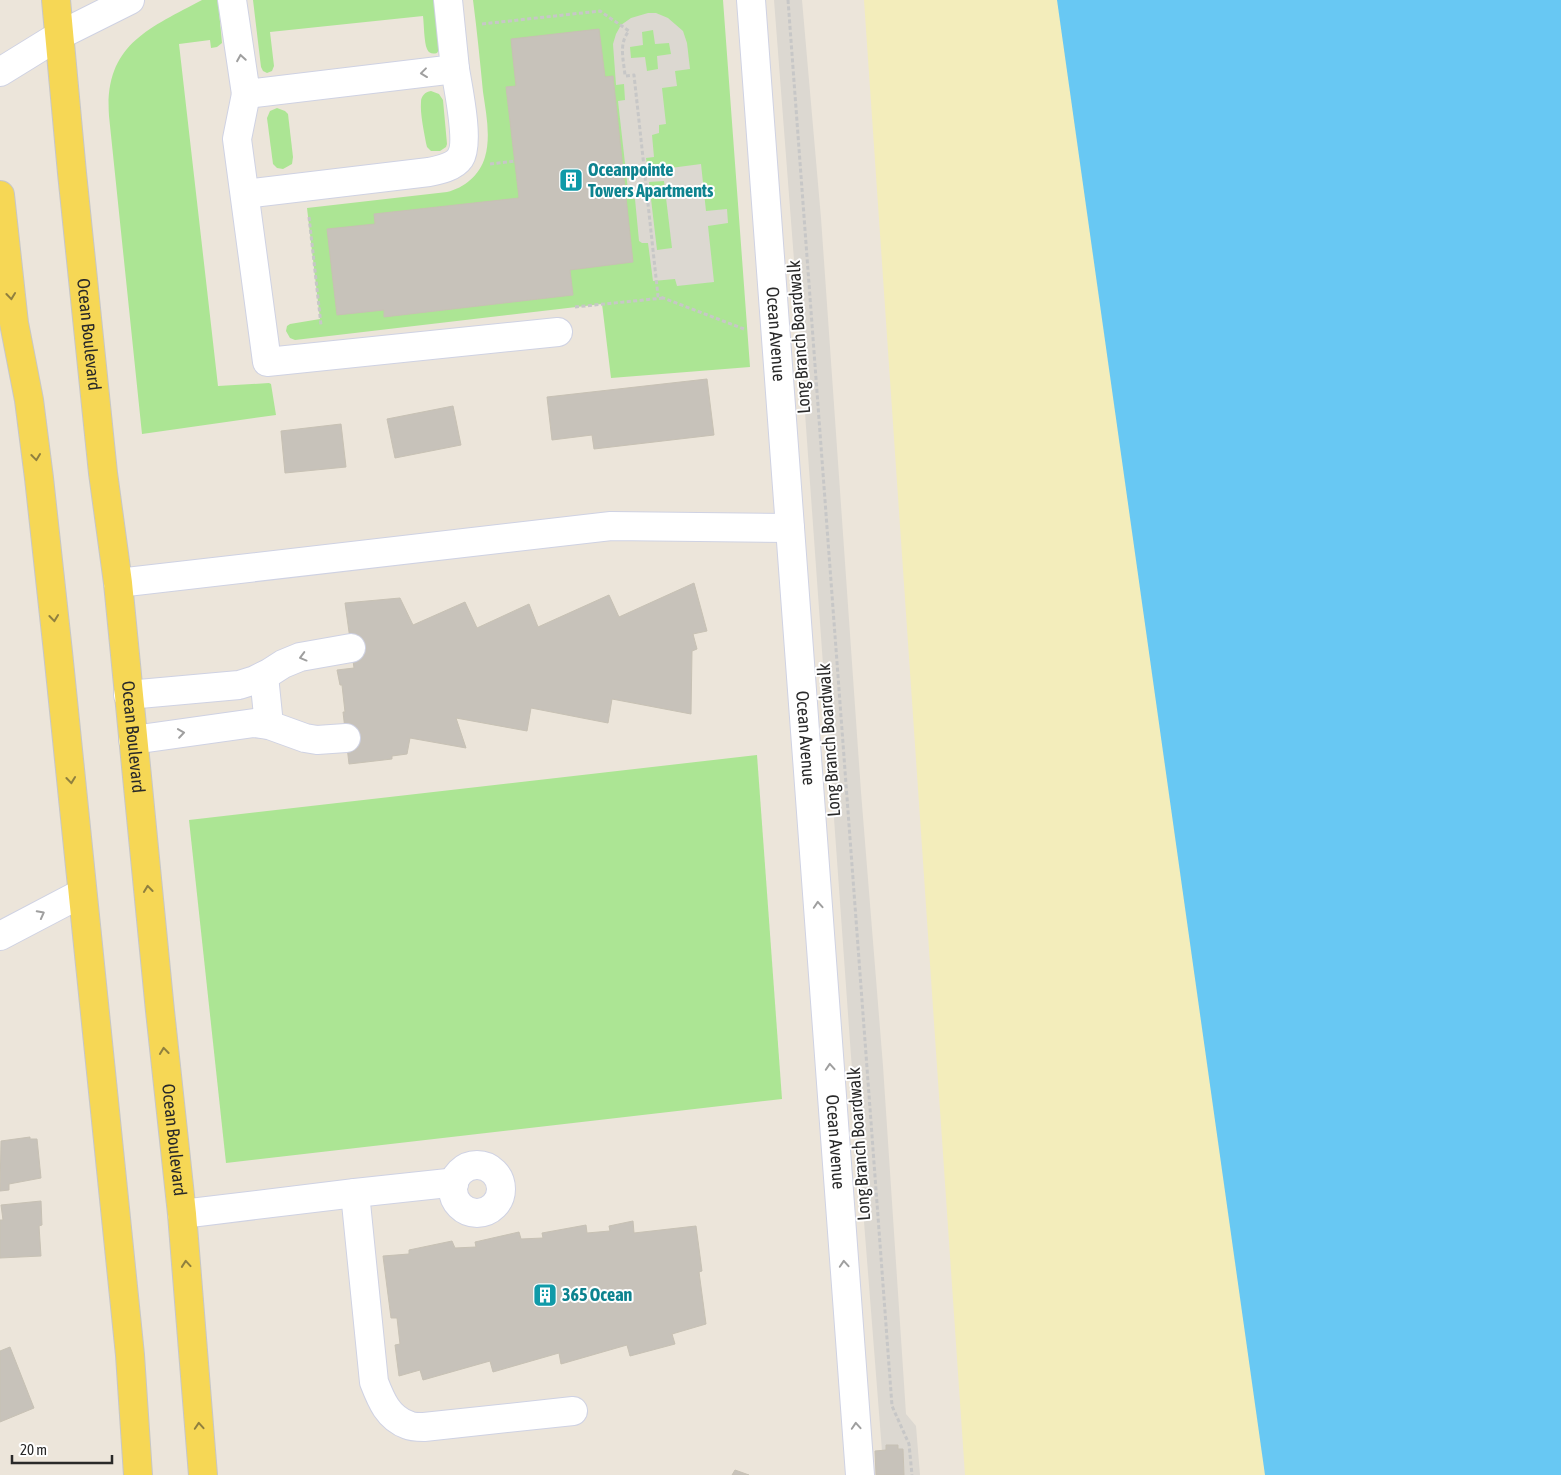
<svg xmlns="http://www.w3.org/2000/svg" width="1561" height="1475" viewBox="0 0 1561 1475" font-family="'Asap Condensed',sans-serif">
  <style>
    .green { fill: #ace594 }
    .sand { fill: #f3edbb }
    .plaza { fill: #dcd8d1; fill-rule: evenodd }
    .water { fill: #68c8f3 }
    .building { fill: #c7c2ba; stroke: #c7c1b4 }
    .lines { fill: none; stroke-linecap: round; stroke-linejoin: round }
    .minor-casing { stroke: #cfd2e3; stroke-width: 30 }
    .major-casing { stroke: #c7c7c7; stroke-width: 30 }
    .path { stroke: #c7c7c7; stroke-width: 3; stroke-dasharray: 4 2.5; stroke-linecap: butt }
    .minor { stroke: #fff; stroke-width: 28 }
    .major { stroke: #f6d755; stroke-width: 28 }
    .oneway { stroke: #9f9f9f }
    .oneway2 { stroke: #90803f }
    .labels { text-anchor: middle; stroke-width: 4; stroke-linejoin: round; paint-order: stroke }
    .culture-label { font-size: 18px; font-weight: bold; fill: #0d838f; stroke: #fff; text-anchor: start }
    .street-label { font-size: 18px; fill: #292929; stroke: #fff }
  </style>
  <rect width="100%" height="100%" fill="#ece5da"/>
  <g class="green">
    <path d="M202 0H218L222 43 217 47 211 48 210 40 179 44 218 386 269 383 271 384 276 415 142 434 109 116C104 45 148 29 202 0Z"/>
    <path d="M253 0H434L440 48 437 53C433 54 429 54 427 49 424 42 424 24 423 16L270 32 274 66 272 71 267 73 263 71 261 67Z"/>
    <path d="M473 0H723L750 367 611 378 602 304 295 340 290 338 286 331 287 326 290 324 320 319 307 208 447 192C464 188 480 175 485 157 491 136 486 113 483 92 480 61 477 31 473 0Z"/>
    <path d="M431 91 439 94 443 100 447 144 446 147 440 151H431L427 147 426 143C424 131 420 114 421 102 421 96 425 92 431 91Z"/>
    <path d="M277 108 285 111 288 114 293 157 292 164 283 169 277 168 273 164 267 118 270 111Z"/>
    <path d="M757 755 782 1099 226 1163 189 820Z"/>
  </g>
  <path class="sand" d="M864 0H1559L1561 31V1475H965Z"/>
  <g class="plaza">
    <path d="M774 0H802L821 218 861 792 883 1066 906 1414 916 1426 920 1475H904L903 1449H898V1445H886V1450L882 1451 851 1056 795 273Z"/>
    <path d="M648 13H656L668 18 683 31 687 43 690 69 675 71 677 86 662 88 666 124 659 125V133L652 135 654 157 646 158 647 164 656 173 663 172V169L701 164 706 211 727 209 728 223 708 226 714 282 677 286 675 279 653 281 648 243H642L639 241 635 199H629L618 101 625 100 624 84 616 85 613 44 616 34 621 25 631 18ZM653 30 655 44 669 43 671 54 657 56 658 69 647 71 645 57 631 58 630 47 643 45 642 32ZM664 181 672 248 657 250 649 182Z"/>
  </g>
  <path class="water" d="M1057 0H1561V1475H1265Z"/>
  <g class="building">
    <path d="M599 29 605 77 613 76 633 262 570 270 573 295 384 317V310L337 315 327 229 375 224 374 214 519 198 506 87 516 86 511 39Z"/>
    <path d="M707 379 714 435 594 449 592 435 552 440 547 397Z"/>
    <path d="M453 406 461 445 395 458 387 419Z"/>
    <path d="M341 424 346 467 285 473 281 431Z"/>
    <path d="M694 583 707 631 693 634 697 649 692 651 691 714 612 699 608 723 531 708 527 731 456 718 466 748 410 738 407 754 392 756V759L349 764 343 712H345L342 685H340L337 670 354 668 345 603 400 598 413 625 465 602 477 628 529 604 538 627 609 595 619 617Z"/>
    <path d="M30 1137V1139H37L41 1178 9 1184V1190L0 1191 1 1141Z"/>
    <path d="M41 1201 42 1225 39 1226 41 1256 0 1258V1220H3L1 1205Z"/>
    <path d="M633 1221 634 1233 696 1226 702 1271 699 1272 706 1324 672 1334 675 1344 630 1356 627 1345 561 1364 559 1353 493 1372 490 1361 423 1380 420 1370 399 1376 395 1345 400 1344 397 1318H391L383 1256 409 1254V1250L452 1241 455 1248 476 1247 475 1242 519 1232 521 1239 543 1238 542 1233 586 1225 587 1233 610 1231 609 1226Z"/>
    <path d="M10 1347 34 1408 0 1422V1351Z"/>
    <path d="M886 1445H898V1449H903L904 1475H876L875 1451 886 1450Z"/>
    <path d="M735 1470 749 1475H732Z"/>
  </g>
  <g class="lines">
    <g class="minor-casing">
      <g id="minor">
        <path d="M232 0 246 94 455 69 448 0"/>
        <path id="s1" d="M751 0 860 1475"/>
        <path d="M0 72 60 35 130 0"/>
        <path d="M246 94 237 139 267 362 558 332"/>
        <path d="M245 194 429 172C439 170 454 167 460 158 470 144 458 87 455 69"/>
        <path d="M118 583 611 526 790 528"/>
        <path d="M264 676 269 725"/>
        <path d="M128 695 239 685 255 680 269 673 283 664 300 657 351 648"/>
        <path d="M133 740 254 723 269 725 305 738 317 740 346 738"/>
        <path d="M0 936 82 893"/>
        <circle cx="477" cy="1189" r="24"/>
        <path d="M355 1193 374 1382C381 1400 388 1418 408 1425 412 1427 419 1427 424 1427L573 1411"/>
        <path d="M182 1214 355 1193 448 1183 454 1184"/>
      </g>
    </g>
    <g class="major-casing">
      <g id="major">
        <path id="s2" d="M56 0 72 173 103 473 118 583 160 1011 182 1214 203 1475"/>
        <path d="M0 195 14 323 29 400 39 478 58 652 130 1355 138 1475"/>
      </g>
    </g>
    <g class="path">
      <path d="M788 0 892 1406 909 1444 912 1475"/>
      <path d="M482 24 600 11 629 31C618 44 624 61 625 76L634 75 658 296 744 329"/>
      <path d="M490 164 515 161"/>
      <path d="M309 217 321 325"/>
      <path d="M575 307 663 298"/>
    </g>
    <use href="#minor" class="minor"/>
    <use href="#major" class="major"/>
  </g>
  <defs><path id="oneway-chevron" d="M-2-3.5L2.5 0L-2 3.5" fill="none" stroke-width="1.6" stroke-linecap="round" stroke-linejoin="round" transform="scale(1.25)"/></defs>
  <g class="oneway">
    <use href="#oneway-chevron" transform="translate(241 58) rotate(-99)"/>
    <use href="#oneway-chevron" transform="translate(424 73) rotate(173)"/>
    <use href="#oneway-chevron" transform="translate(303 657) rotate(165)"/>
    <use href="#oneway-chevron" transform="translate(181 733) rotate(-8)"/>
    <use href="#oneway-chevron" transform="translate(818 905) rotate(-94)"/>
    <use href="#oneway-chevron" transform="translate(41 914) rotate(-28)"/>
    <use href="#oneway-chevron" transform="translate(830 1067) rotate(-94)"/>
    <use href="#oneway-chevron" transform="translate(844 1264) rotate(-94)"/>
    <use href="#oneway-chevron" transform="translate(856 1426) rotate(-94)"/>
  </g>
  <g class="oneway2">
    <use href="#oneway-chevron" transform="translate(11 296) rotate(84)"/>
    <use href="#oneway-chevron" transform="translate(36 457) rotate(83)"/>
    <use href="#oneway-chevron" transform="translate(54 618) rotate(84)"/>
    <use href="#oneway-chevron" transform="translate(71 780) rotate(84)"/>
    <use href="#oneway-chevron" transform="translate(148 889) rotate(-96)"/>
    <use href="#oneway-chevron" transform="translate(164 1051) rotate(-96)"/>
    <use href="#oneway-chevron" transform="translate(186 1264) rotate(-95)"/>
    <use href="#oneway-chevron" transform="translate(199 1426) rotate(-94)"/>
  </g>
  <defs>
    <g id="building-square" transform="scale(1.25)"><rect x="-9" y="-9" width="18" height="18" rx="4" fill="#0f9aa8" stroke="#fff"/><path d="M-4-6H4V6H1V3H-1V6H-4ZM-2.5-4.3h1.7v1.8h-1.7ZM.8-4.3h1.7v1.8H.8ZM-2.5-1h1.7V.8h-1.7ZM.8-1h1.7V.8H.8Z" fill="#fff"/></g>
  </defs>
  <g fill-rule="evenodd">
    <use href="#building-square" x="571" y="180"/>
    <use href="#building-square" x="545" y="1295"/>
  </g>
  <g class="labels">
    <g class="culture-label">
      <text x="588" y="176">Oceanpointe<tspan x="588" dy="21">Towers Apartments</tspan></text>
      <text x="562" y="1301">365 Ocean</text>
    </g>
    <g class="street-label">
      <text dy="6" stroke="none"><textPath href="#s1" startOffset="335">Ocean Avenue</textPath></text>
      <text dy="6" stroke="none"><textPath href="#s2" startOffset="336">Ocean Boulevard</textPath></text>
      <text transform="translate(799 337) rotate(-94)" y="6">Long Branch Boardwalk</text>
      <text dy="6" stroke="none"><textPath href="#s2" startOffset="741">Ocean Boulevard</textPath></text>
      <text dy="6" stroke="none"><textPath href="#s1" startOffset="740">Ocean Avenue</textPath></text>
      <text transform="translate(829 740) rotate(-94)" y="6">Long Branch Boardwalk</text>
      <text dy="6" stroke="none"><textPath href="#s2" startOffset="1146">Ocean Boulevard</textPath></text>
      <text dy="6" stroke="none"><textPath href="#s1" startOffset="1145">Ocean Avenue</textPath></text>
      <text transform="translate(859 1144) rotate(-94)" y="6">Long Branch Boardwalk</text>
    </g>
  </g>
  <path d="M12 1455v8h100v-8" fill="none" stroke="#292929" stroke-width="2.5"/>
  <text x="20" y="1455" font-size="15" fill="#292929" stroke="#ffffff" stroke-width="4" paint-order="stroke">20 m</text>
</svg>
